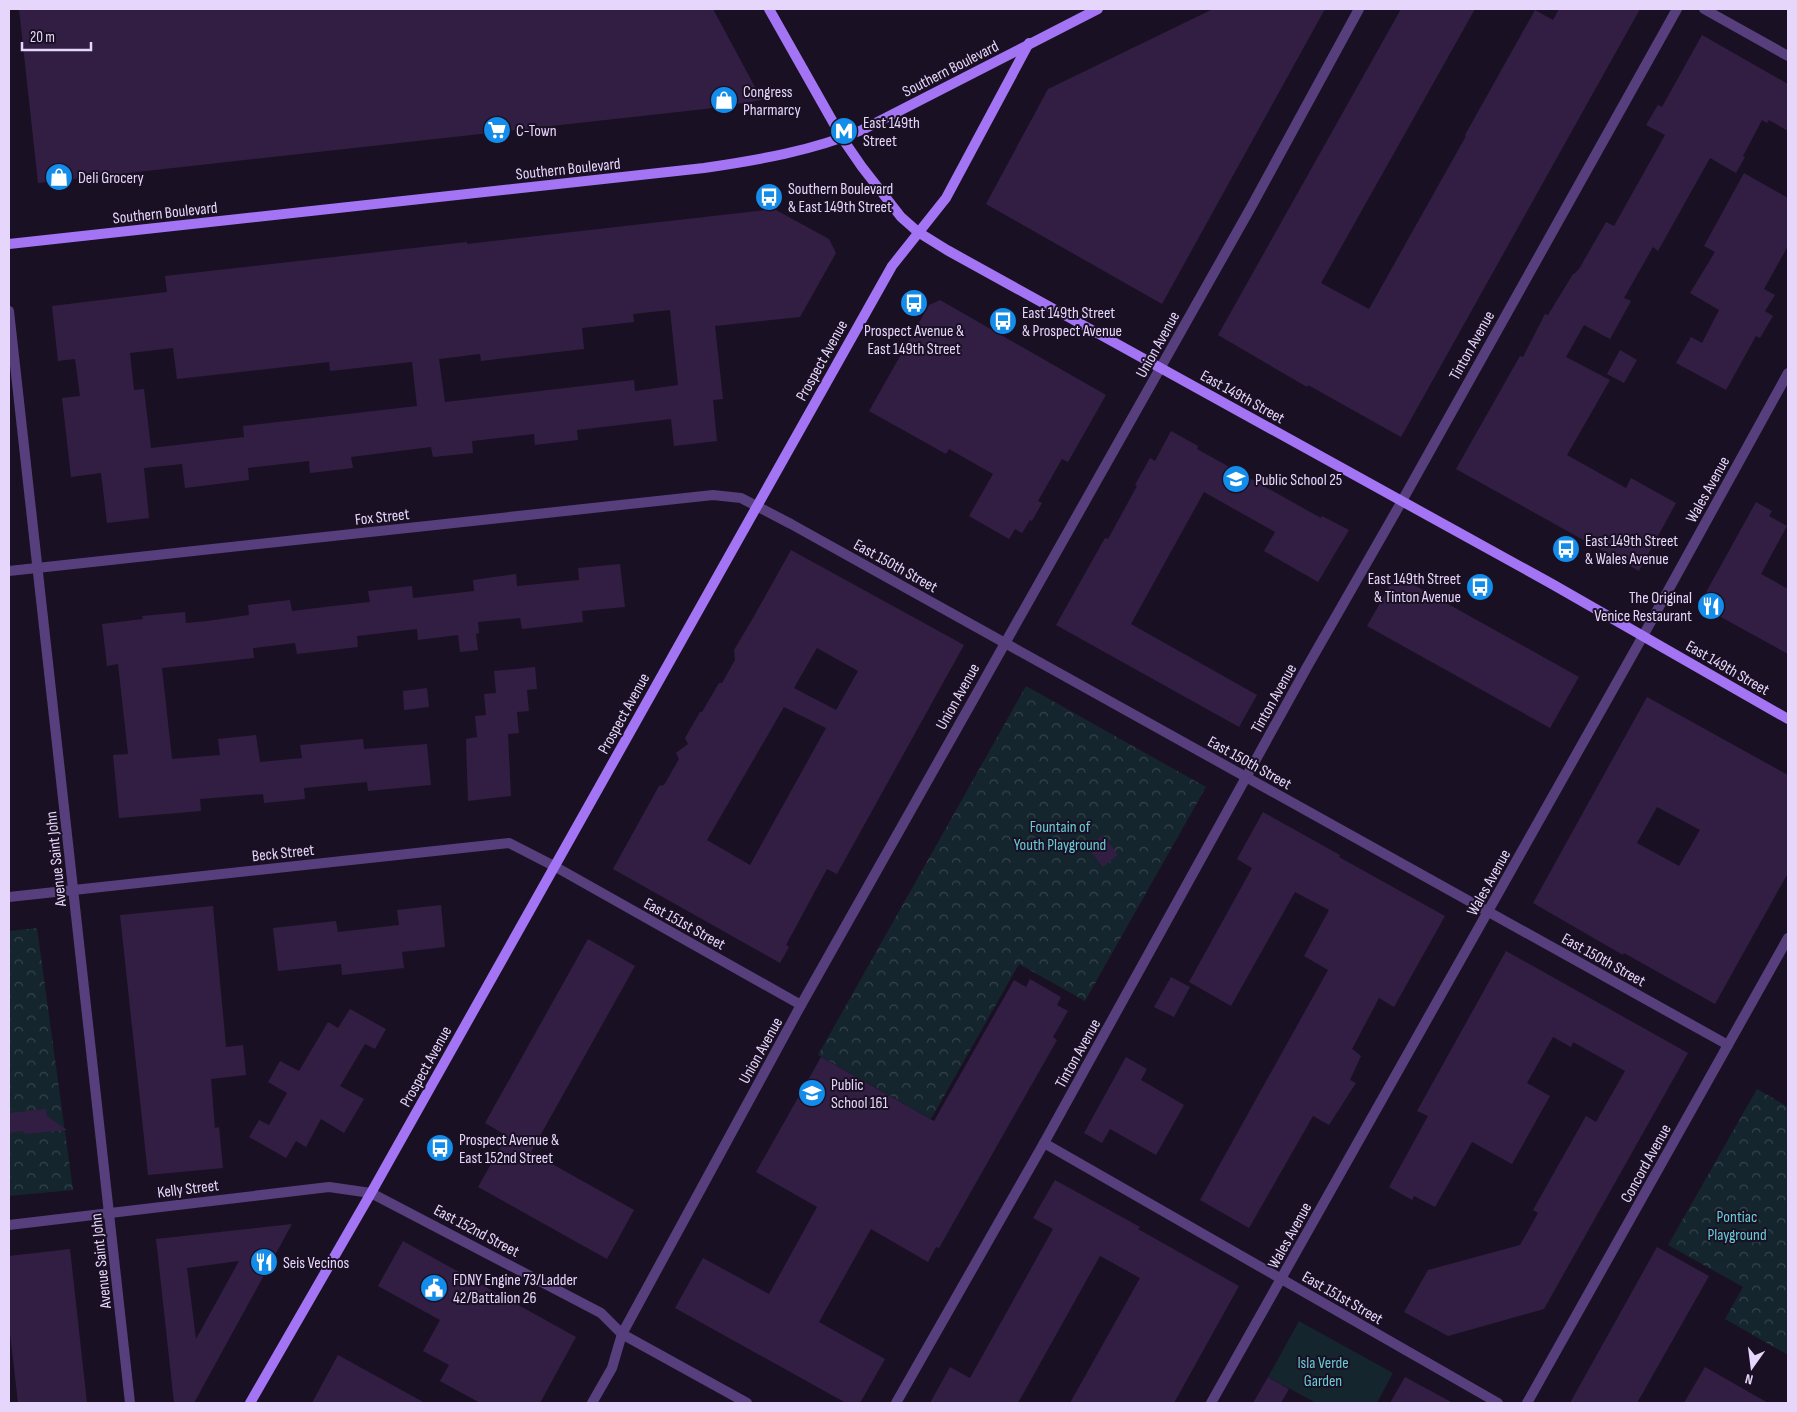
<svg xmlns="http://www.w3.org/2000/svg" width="1797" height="1412" viewBox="0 0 1797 1412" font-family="'Sofia Sans Condensed',sans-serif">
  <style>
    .green { fill: #14252d }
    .forest { fill: url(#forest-crowns) }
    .building { fill: #321e43; fill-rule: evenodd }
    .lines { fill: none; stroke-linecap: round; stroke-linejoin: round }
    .street { stroke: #573f7e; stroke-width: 10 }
    .secondary { stroke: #a375f4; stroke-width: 10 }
    .labels { text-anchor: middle; stroke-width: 4; stroke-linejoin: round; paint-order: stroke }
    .street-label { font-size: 16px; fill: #e7d6fc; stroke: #1a1023 }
    .poi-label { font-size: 16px; fill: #e7d6fc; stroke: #1a1023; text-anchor: start }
    .park-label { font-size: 16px; fill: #67ccd6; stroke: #1a1023 }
  </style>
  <defs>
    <pattern id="forest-crowns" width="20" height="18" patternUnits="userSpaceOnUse" patternTransform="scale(1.25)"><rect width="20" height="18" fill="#14252d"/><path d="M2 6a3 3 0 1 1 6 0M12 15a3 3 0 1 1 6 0" fill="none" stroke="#36444c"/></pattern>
  </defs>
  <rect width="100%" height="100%" fill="#1a1023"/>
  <path class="green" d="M1299 1321 1393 1373 1377 1403H1316L1268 1377Z"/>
  <g class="forest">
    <path d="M1026 686 1206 787 1085 1001 1019 964 931 1119 818 1055Z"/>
    <path d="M37 928 73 1190 9 1196V931Z"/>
    <path d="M1757 1089 1788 1107V1355L1725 1319 1743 1287 1668 1245Z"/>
  </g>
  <g class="building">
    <path d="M19 9H713L762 100 705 109 38 183Z"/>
    <path d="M1213 9H1325L1162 304 986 204 1048 89Z"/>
    <path d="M1401 9H1475L1321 283 1369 309 1466 136 1465 135 1535 10 1553 20 1559 9H1640L1401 437 1308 385 1307 387 1218 335Z"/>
    <path d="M1702 35 1788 84V131L1769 120 1767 123 1762 120 1743 156 1745 157 1736 173 1710 158 1658 251 1653 247 1624 298 1631 301 1610 339 1584 325 1566 357 1610 380 1567 455 1626 488 1631 478 1676 503 1639 571 1456 469 1520 356 1523 357 1545 314 1548 315 1573 274H1574L1579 269 1606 222 1614 226 1665 135 1646 125 1658 105 1662 107Z"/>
    <path d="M1744 173 1788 198V246L1764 289 1775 295 1765 311 1773 316 1760 338 1756 336 1726 390 1676 363 1691 337 1702 343 1719 310 1690 293 1715 252 1704 246Z"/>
    <path d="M774 209 829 239 836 253 800 317 715 326 723 399 713 400 717 441 674 446 671 419 577 430 578 440 535 445 534 434 472 441 473 453 433 457 431 447 351 457 353 468 310 473 309 461 248 468 249 480 185 488 182 464 144 468 149 518 107 523 101 473 71 477 62 398 80 396 75 359 58 361 52 306 167 292 165 276 467 242V244ZM670 310 678 385 635 391 634 380 445 402 439 359 480 354 481 361 584 349 582 328 634 322 633 314ZM173 348 177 379 329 362 330 371 412 362 417 406 243 426 244 437 151 448 144 389 134 390 130 353Z"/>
    <path d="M940 300 1106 395 1068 462 1062 459 1038 501 1042 503 1032 521 1030 520 1022 533 1015 529 1009 539 969 516 993 474 949 449 946 454 869 411 929 305Z"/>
    <path d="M1620 350 1637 360 1624 383 1607 374Z"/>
    <path d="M1171 431 1198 446 1197 449 1321 518 1322 516 1349 530 1318 582 1264 551 1275 532 1204 492 1131 624 1257 695 1239 727 1056 625 1105 538 1108 539 1137 486 1135 485 1150 458 1155 461Z"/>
    <path d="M1756 502 1772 511 1769 516 1787 526 1761 574 1788 589V654L1699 605Z"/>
    <path d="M791 550 964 645 837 874 827 869 786 945 789 947 780 963 613 869 659 786 664 785 679 759 676 753 688 744 685 738 700 712H702L719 683H722L735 660 734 650 753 618ZM817 648 858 671 836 710 794 688ZM784 707 826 728 750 865 707 840Z"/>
    <path d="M620 564 625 607 582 611 583 622 522 629 520 618 478 622 479 633 476 634 478 650 460 652 458 635 418 640 417 629 357 636 358 647 297 654 295 643 253 648 254 658 162 668 172 759 220 755 218 739 256 735 260 762 302 758 300 745 363 739 364 749 427 744 431 785 368 791 367 782 304 788 305 799 264 803 263 794 200 799 201 811 119 818 113 755 128 754 118 664 107 666 102 624 143 619 142 616 185 612 186 623 207 621 249 615 248 605 290 600 292 611 333 606 370 602 368 591 412 586 413 598 474 591 473 580 516 574 517 586 579 580 578 568Z"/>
    <path d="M1396 575 1579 677 1550 728 1367 626Z"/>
    <path d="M535 667 537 689 527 690 529 711 517 712 519 733 508 734 511 796 468 801 466 739 477 737 475 716 486 715 484 694 496 693 494 671Z"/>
    <path d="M427 688 429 707 404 710 403 691Z"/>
    <path d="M1647 697 1788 775V873L1715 1004 1624 953 1623 955 1533 903ZM1657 807 1700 830 1679 866 1637 843Z"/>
    <path d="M1263 812 1340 855 1339 857 1445 916 1394 1007 1379 998 1352 1049 1361 1056 1350 1080 1356 1083 1329 1125 1313 1116 1249 1228 1200 1200 1328 970 1304 956 1329 910 1295 892 1231 1006 1189 982 1252 868 1237 859Z"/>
    <path d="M1103 835 1118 855 1103 867 1088 848Z"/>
    <path d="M441 905 445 947 402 952 404 968 342 975 341 964 278 971 273 928 336 921 338 932 399 925 397 910Z"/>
    <path d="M213 906 226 1047 243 1045 246 1075 211 1079 215 1128 219 1127 223 1168 148 1175 120 915Z"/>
    <path d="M588 939 635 966 531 1152 634 1210 607 1259 478 1187 507 1136 485 1123Z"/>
    <path d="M1506 951 1688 1053 1544 1309 1448 1336 1404 1312 1428 1270 1520 1245 1538 1213 1533 1210 1586 1116 1596 1122 1625 1071 1573 1042 1571 1047 1553 1037 1527 1083 1550 1096 1512 1164 1472 1142 1435 1207 1414 1196 1412 1200 1389 1187 1428 1116 1417 1111Z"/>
    <path d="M1171 977 1190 987 1174 1017 1154 1007Z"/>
    <path d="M1030 979 1061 997 1057 1005 1068 1011 1053 1037 1057 1040 939 1248 936 1247 928 1262 871 1229 819 1322 885 1359 860 1403H846L675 1308 703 1258 769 1294 817 1207 756 1172 821 1057 934 1121 1014 980 1026 987Z"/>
    <path d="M350 1009 386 1029 375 1049 365 1044 340 1086 364 1099 344 1133 321 1119 306 1147 296 1141 286 1158 249 1137 259 1120 269 1125 287 1093 268 1082 280 1061 299 1071 328 1022 338 1028Z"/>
    <path d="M1126 1057 1147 1069 1141 1080 1184 1105 1156 1155 1110 1129 1102 1143 1084 1133Z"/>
    <path d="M46 1109 47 1116 67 1130 25 1134 23 1131 9 1133V1113Z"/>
    <path d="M1055 1180 1140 1227 1138 1229 1239 1286 1174 1403H1070L1140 1278 1100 1256 1018 1403H930L950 1367 970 1378 1009 1308 1053 1229 1033 1218Z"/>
    <path d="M292 1224 194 1403H174L156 1239ZM239 1261 196 1339 187 1268Z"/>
    <path d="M403 1241 576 1337 540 1403H480L440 1381 449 1365 423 1351 440 1320 378 1286Z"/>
    <path d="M1657 1247 1709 1276 1637 1403H1570Z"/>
    <path d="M70 1249 87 1403H18L9 1325V1256Z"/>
    <path d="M338 1355 425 1403H312Z"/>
    <path d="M1705 1367 1768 1403H1684Z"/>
    <path d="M1268 1377 1289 1389 1281 1403H1253Z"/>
    <path d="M1405 1377 1453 1403H1390Z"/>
  </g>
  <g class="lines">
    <g class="street">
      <path d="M1704 9 1788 56"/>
      <path d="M9 311 130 1403"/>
      <path d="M9 571 713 495 741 498 791 524 1728 1045"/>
      <path d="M9 897 509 843 554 866 801 1005"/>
      <path d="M1044 1143 1498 1403"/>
      <path d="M9 1225 329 1187 371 1193 601 1313 622 1334 747 1403"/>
      <path d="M592 1403 612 1368 622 1334 801 1005 1250 209 1359 9"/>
      <path d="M896 1403 1044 1143 1307 667 1402 501 1677 9"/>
      <path d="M1211 1403 1643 636 1788 373"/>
      <path d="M1527 1403 1788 938"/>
    </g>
    <g class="secondary">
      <path d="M769 9 842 138 862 167 901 217 918 232 947 250 1552 584 1788 719"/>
      <path d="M9 244 704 168C758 160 812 151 862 130L1098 9"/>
      <path d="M250 1403 371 1193 892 266 946 198 1029 43"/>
    </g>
  </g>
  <defs>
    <g id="shop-disc" transform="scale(1.4375)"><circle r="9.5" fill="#138cea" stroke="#1a1023"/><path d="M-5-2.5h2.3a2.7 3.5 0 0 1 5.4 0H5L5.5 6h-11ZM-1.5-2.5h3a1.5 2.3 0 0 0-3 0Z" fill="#fff"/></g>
    <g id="supermarket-disc" transform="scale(1.4375)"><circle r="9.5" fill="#138cea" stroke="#1a1023"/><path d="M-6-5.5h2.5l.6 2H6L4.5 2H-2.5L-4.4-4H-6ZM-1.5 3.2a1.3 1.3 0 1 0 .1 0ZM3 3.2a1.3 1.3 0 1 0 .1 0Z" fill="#fff"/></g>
    <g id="metro-disc" transform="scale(1.4375)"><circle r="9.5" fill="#138cea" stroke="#1a1023"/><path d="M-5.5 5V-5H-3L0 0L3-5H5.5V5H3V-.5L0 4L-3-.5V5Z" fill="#fff"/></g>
    <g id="bus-disc" transform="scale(1.4375)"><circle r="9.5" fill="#138cea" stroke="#1a1023"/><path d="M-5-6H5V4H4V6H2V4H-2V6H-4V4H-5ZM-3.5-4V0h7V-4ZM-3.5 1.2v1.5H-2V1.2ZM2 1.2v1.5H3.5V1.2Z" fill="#fff"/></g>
    <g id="school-disc" transform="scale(1.4375)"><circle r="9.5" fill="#138cea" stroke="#1a1023"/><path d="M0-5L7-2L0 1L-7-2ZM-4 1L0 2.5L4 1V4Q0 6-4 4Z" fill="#fff"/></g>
    <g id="restaurant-disc" transform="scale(1.4375)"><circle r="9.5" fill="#138cea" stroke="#1a1023"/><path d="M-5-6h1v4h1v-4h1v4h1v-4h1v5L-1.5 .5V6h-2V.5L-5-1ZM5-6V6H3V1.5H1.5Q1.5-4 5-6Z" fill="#fff"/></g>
    <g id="civic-disc" transform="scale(1.4375)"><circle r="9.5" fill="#138cea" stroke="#1a1023"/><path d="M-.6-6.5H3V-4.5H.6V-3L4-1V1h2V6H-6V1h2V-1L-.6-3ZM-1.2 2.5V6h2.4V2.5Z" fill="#fff"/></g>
  </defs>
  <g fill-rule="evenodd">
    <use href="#shop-disc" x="724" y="100"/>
    <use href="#supermarket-disc" x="497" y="130"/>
    <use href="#metro-disc" x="844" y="131"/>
    <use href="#shop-disc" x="59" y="177"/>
    <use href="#bus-disc" x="769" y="197"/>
    <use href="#bus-disc" x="914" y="303"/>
    <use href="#bus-disc" x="1003" y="321"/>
    <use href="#school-disc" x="1236" y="479"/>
    <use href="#bus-disc" x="1566" y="549"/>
    <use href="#bus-disc" x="1480" y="587"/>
    <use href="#restaurant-disc" x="1711" y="606"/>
    <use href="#school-disc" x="812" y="1093"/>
    <use href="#bus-disc" x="440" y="1148"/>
    <use href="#restaurant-disc" x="264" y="1262"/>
    <use href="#civic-disc" x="434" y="1288"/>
  </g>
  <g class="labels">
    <g class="street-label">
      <text transform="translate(950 68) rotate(-27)" y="6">Southern Boulevard</text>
      <text transform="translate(568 168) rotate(-6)" y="6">Southern Boulevard</text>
      <text transform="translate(165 212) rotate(-6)" y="6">Southern Boulevard</text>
      <text transform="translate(1157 344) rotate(-61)" y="6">Union Avenue</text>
      <text transform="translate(1471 345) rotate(-61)" y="6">Tinton Avenue</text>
      <text transform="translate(821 360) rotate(-61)" y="6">Prospect Avenue</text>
      <text transform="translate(1243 396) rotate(29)" y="6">East 149th Street</text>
      <text transform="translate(1707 489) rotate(-61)" y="6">Wales Avenue</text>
      <text transform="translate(382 516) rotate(-6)" y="6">Fox Street</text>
      <text transform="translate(896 565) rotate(29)" y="6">East 150th Street</text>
      <text transform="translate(1728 667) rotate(30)" y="6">East 149th Street</text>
      <text transform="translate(957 696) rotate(-61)" y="6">Union Avenue</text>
      <text transform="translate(1273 698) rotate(-61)" y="6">Tinton Avenue</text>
      <text transform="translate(623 713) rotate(-61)" y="6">Prospect Avenue</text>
      <text transform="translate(1250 762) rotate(29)" y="6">East 150th Street</text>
      <text transform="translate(283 852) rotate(-6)" y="6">Beck Street</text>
      <text transform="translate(55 859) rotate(-96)" y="6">Avenue Saint John</text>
      <text transform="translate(1488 882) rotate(-61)" y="6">Wales Avenue</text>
      <text transform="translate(685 923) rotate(29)" y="6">East 151st Street</text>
      <text transform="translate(1604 959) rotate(29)" y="6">East 150th Street</text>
      <text transform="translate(760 1050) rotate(-61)" y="6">Union Avenue</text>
      <text transform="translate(1077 1053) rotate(-61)" y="6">Tinton Avenue</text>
      <text transform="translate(425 1066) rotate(-61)" y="6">Prospect Avenue</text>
      <text transform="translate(1645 1163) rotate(-61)" y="6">Concord Avenue</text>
      <text transform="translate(188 1188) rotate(-7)" y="6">Kelly Street</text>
      <text transform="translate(477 1230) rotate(28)" y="6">East 152nd Street</text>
      <text transform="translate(1289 1235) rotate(-61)" y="6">Wales Avenue</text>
      <text transform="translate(100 1261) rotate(-96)" y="6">Avenue Saint John</text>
      <text transform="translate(1343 1297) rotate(30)" y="6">East 151st Street</text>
    </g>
    <g class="poi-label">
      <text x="743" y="97">Congress<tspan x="743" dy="18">Pharmarcy</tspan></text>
      <text x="863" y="128">East 149th<tspan x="863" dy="18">Street</tspan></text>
      <text x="516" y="136">C-Town</text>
      <text x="78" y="183">Deli Grocery</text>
      <text x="788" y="194">Southern Boulevard<tspan x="788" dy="18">&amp; East 149th Street</tspan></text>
      <text x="1022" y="318">East 149th Street<tspan x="1022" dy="18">&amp; Prospect Avenue</tspan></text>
      <text x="914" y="336" text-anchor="middle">Prospect Avenue &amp;<tspan x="914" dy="18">East 149th Street</tspan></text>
      <text x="1255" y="485">Public School 25</text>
      <text x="1585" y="546">East 149th Street<tspan x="1585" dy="18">&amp; Wales Avenue</tspan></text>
      <text x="1461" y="584" text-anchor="end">East 149th Street<tspan x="1461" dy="18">&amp; Tinton Avenue</tspan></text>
      <text x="1692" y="603" text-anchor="end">The Original<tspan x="1692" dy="18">Venice Restaurant</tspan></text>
      <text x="831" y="1090">Public<tspan x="831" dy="18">School 161</tspan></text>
      <text x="459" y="1145">Prospect Avenue &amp;<tspan x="459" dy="18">East 152nd Street</tspan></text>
      <text x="283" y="1268">Seis Vecinos</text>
      <text x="453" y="1285">FDNY Engine 73/Ladder<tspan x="453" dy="18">42/Battalion 26</tspan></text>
    </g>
    <g class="park-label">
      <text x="1060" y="832">Fountain of<tspan x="1060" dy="18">Youth Playground</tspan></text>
      <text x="1737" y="1222">Pontiac<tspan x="1737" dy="18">Playground</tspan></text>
      <text x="1323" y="1368">Isla Verde<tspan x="1323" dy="18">Garden</tspan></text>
    </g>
  </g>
  <rect width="1797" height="1412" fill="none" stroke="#e7d6fc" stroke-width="20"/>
  <g transform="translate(1752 1367) rotate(194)" stroke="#1a1023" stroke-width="4" paint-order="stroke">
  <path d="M0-4L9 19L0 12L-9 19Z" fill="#e7d6fc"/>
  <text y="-8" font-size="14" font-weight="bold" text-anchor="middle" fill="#e7d6fc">N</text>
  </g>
  <path d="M22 42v8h69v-8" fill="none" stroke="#e7d6fc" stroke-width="2.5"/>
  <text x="30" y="42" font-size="15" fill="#e7d6fc" stroke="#1a1023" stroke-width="4" paint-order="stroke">20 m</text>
</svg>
